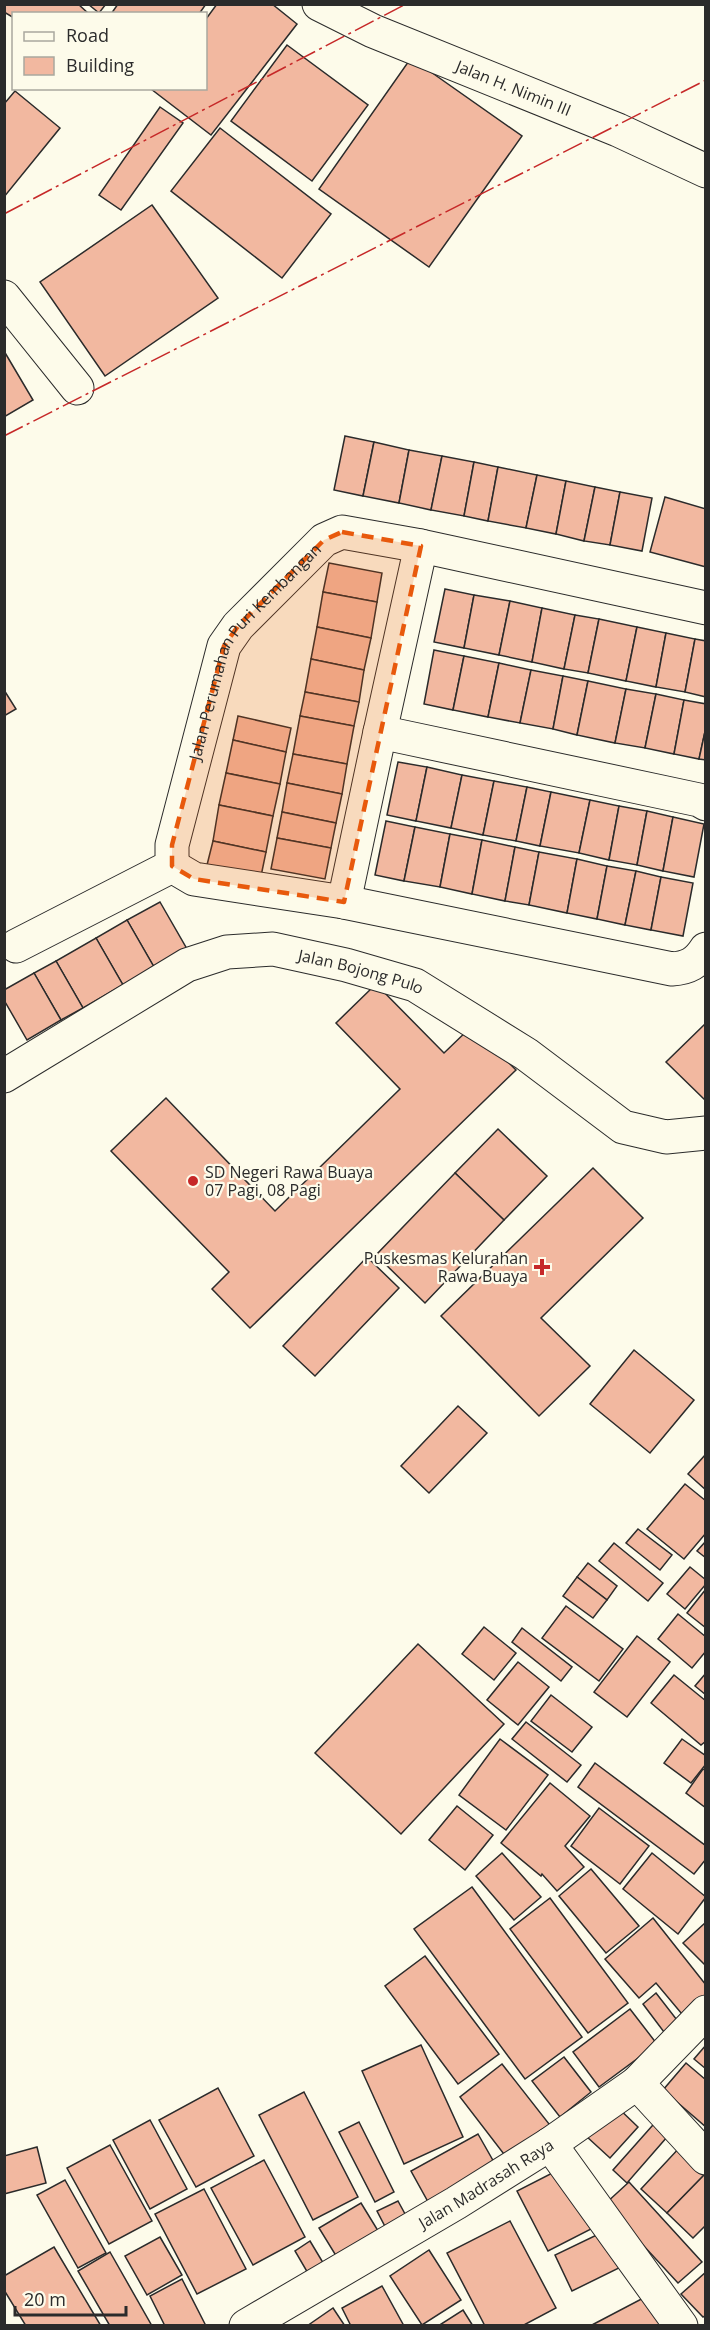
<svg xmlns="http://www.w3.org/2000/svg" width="710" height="2330" viewBox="0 0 710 2330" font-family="'Open Sans',sans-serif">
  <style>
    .building { fill: #f2b8a0; stroke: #2b2b2b; stroke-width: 1.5 }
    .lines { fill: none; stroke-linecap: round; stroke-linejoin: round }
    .street-casing { stroke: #2b2b2b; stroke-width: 35 }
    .street { stroke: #fdfbea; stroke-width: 33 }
    .power { stroke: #c62828; stroke-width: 1.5; stroke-dasharray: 21 4.5 3 4.5; stroke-linecap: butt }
    .marked { fill: #e8590c; fill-opacity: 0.2; stroke: #e8590c; stroke-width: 4.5; stroke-dasharray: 12 8; stroke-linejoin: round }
    .poi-dot { fill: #c62828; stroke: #fdfbea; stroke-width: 2 }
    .labels { text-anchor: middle; stroke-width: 4.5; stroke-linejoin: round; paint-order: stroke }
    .street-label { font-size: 16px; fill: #2b2b2b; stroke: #fdfbea }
    .poi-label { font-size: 16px; fill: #2b2b2b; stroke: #fdfbea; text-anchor: start }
  </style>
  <rect width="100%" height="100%" fill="#fdfbea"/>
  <g class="building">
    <path d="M4 4H78L89 14H14V18L4 12Z"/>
    <path d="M88 4H106L99 13Z"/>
    <path d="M118 4H206L199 14H111Z"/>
    <path d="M217 4H272L297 24 211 135 151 89 206 88V19Z"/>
    <path d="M287 45 368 105 312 181 231 121Z"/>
    <path d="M411 58 522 136 429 267 319 189Z"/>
    <path d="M15 91 60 128 4 197V104Z"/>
    <path d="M160 107 183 123 121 210 99 195Z"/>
    <path d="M220 128 331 214 282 278 171 191Z"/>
    <path d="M152 205 218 298 105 376 40 282Z"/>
    <path d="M4 351 33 400 4 417Z"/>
    <path d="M345 436 374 442 363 496 334 490Z"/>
    <path d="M374 442 409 450 399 503 363 496Z"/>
    <path d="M409 450 442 456 431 510 399 503Z"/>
    <path d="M442 456 474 462 464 516 431 510Z"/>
    <path d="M474 462 498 467 488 521 464 516Z"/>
    <path d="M498 467 537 475 526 528 488 521Z"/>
    <path d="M537 475 566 481 556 534 526 528Z"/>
    <path d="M566 481 595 487 584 541 556 534Z"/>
    <path d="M595 487 620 492 610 545 584 541Z"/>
    <path d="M620 492 652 498 642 551 610 545Z"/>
    <path d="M665 497 706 509V567L650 552Z"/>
    <path d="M329 563 382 573 377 602 323 592Z"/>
    <path d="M445 589 474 595 464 648 434 642Z"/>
    <path d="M323 592 377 602 371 638 317 627Z"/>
    <path d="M474 595 510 601 499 655 464 648Z"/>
    <path d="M510 601 542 608 532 662 499 655Z"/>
    <path d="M542 608 575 615 564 669 532 662Z"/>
    <path d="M575 615 599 619 588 673 564 669Z"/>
    <path d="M599 619 637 627 626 681 588 673Z"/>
    <path d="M317 627 371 638 364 670 311 659Z"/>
    <path d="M637 627 666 633 656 687 626 681Z"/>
    <path d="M666 633 695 639 685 692 656 687Z"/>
    <path d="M695 639 706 641V697L685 692Z"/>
    <path d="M434 650 464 656 453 710 424 704Z"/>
    <path d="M464 656 499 663 488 717 453 710Z"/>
    <path d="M311 659 364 670 359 702 305 692Z"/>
    <path d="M499 663 531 670 520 723 488 717Z"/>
    <path d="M531 670 563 676 553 729 520 723Z"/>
    <path d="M563 676 588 681 577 735 553 729Z"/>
    <path d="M588 681 626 689 615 743 577 735Z"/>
    <path d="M626 689 656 694 645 748 615 743Z"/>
    <path d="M4 690 16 709 4 716Z"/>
    <path d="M305 692 359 702 354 726 300 716Z"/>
    <path d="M656 694 684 700 674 754 645 748Z"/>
    <path d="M684 700 706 704V727L699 759 674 754Z"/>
    <path d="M238 716 291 728 286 752 233 740Z"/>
    <path d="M300 716 354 726 347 764 293 754Z"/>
    <path d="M706 727V760L699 759Z"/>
    <path d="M233 740 286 752 280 784 226 773Z"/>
    <path d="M293 754 347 764 342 794 287 783Z"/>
    <path d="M398 762 427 767 416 821 387 815Z"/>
    <path d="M427 767 462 775 451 828 416 821Z"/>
    <path d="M226 773 280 784 273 816 219 805Z"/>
    <path d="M462 775 494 781 483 835 451 828Z"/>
    <path d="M494 781 527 787 516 841 483 835Z"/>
    <path d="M287 783 342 794 336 823 282 812Z"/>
    <path d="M527 787 551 792 540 846 516 841Z"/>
    <path d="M551 792 590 800 579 853 540 846Z"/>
    <path d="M590 800 619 806 609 860 579 853Z"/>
    <path d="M219 805 273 816 266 852 213 841Z"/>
    <path d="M619 806 647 811 637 865 609 860Z"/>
    <path d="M647 811 673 817 663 871 637 865Z"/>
    <path d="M282 812 336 823 331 848 277 838Z"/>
    <path d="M673 817 704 824 694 877 663 871Z"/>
    <path d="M386 821 415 827 404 881 375 875Z"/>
    <path d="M415 827 450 834 440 887 404 881Z"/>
    <path d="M450 834 482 840 472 894 440 887Z"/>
    <path d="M277 838 331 848 325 879 271 869Z"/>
    <path d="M482 840 515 847 505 901 472 894Z"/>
    <path d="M213 841 266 852 260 881 206 869Z"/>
    <path d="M515 847 539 852 529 905 505 901Z"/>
    <path d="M539 852 577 859 567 913 529 905Z"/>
    <path d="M577 859 607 866 597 919 567 913Z"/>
    <path d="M607 866 636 871 625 925 597 919Z"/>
    <path d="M636 871 661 877 651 930 625 925Z"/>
    <path d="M661 877 693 883 683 936 651 930Z"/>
    <path d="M160 902 187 949 154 967 127 920Z"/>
    <path d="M127 920 154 967 123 985 96 938Z"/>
    <path d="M96 938 123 985 83 1008 56 961Z"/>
    <path d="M56 961 83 1008 61 1020 34 973Z"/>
    <path d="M34 973 61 1020 27 1040 4 1000V990Z"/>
    <path d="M376 984 444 1053 472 1026 516 1070 250 1328 212 1289 229 1272 111 1151 166 1098 275 1211 400 1089 336 1023Z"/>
    <path d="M706 1023V1101L666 1062Z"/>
    <path d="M498 1129 547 1176 504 1220 455 1173Z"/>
    <path d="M593 1168 643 1218 541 1318 590 1366 539 1416 441 1316Z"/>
    <path d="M455 1173 504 1220 425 1303 376 1255Z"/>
    <path d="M367 1257 399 1288 315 1376 283 1346Z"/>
    <path d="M634 1350 694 1400 650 1453 590 1404Z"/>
    <path d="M458 1406 487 1433 429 1493 401 1466Z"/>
    <path d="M706 1454V1490L688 1474Z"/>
    <path d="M685 1484 706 1501V1533L684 1559 647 1529Z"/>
    <path d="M638 1529 672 1555 660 1570 626 1543Z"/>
    <path d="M706 1541V1558L697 1551Z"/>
    <path d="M614 1543 663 1583 648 1601 599 1561Z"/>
    <path d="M588 1563 617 1586 607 1600 577 1577Z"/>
    <path d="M690 1567 706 1580V1584L685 1609 667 1594Z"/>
    <path d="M577 1577 607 1600 593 1618 563 1596Z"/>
    <path d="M706 1589V1628L687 1613Z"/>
    <path d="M566 1606 623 1649 599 1681 542 1638Z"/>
    <path d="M678 1614 706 1637V1651L692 1668 658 1639Z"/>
    <path d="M484 1627 516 1653 494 1680 462 1654Z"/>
    <path d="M522 1628 572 1667 561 1681 512 1642Z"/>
    <path d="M637 1636 670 1662 627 1717 594 1692Z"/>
    <path d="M418 1644 504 1724 401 1834 315 1753Z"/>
    <path d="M518 1662 549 1687 518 1725 487 1700Z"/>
    <path d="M706 1673V1695L695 1686Z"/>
    <path d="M674 1675 706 1701V1741L701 1745 651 1703Z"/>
    <path d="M551 1695 592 1727 572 1752 531 1721Z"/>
    <path d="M526 1722 581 1765 567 1782 512 1739Z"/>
    <path d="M500 1739 548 1775 506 1830 459 1795Z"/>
    <path d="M682 1739 706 1756V1764L691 1783 664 1763Z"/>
    <path d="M595 1763 706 1846V1859L694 1874 578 1787Z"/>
    <path d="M703 1769 706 1771V1808L686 1793Z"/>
    <path d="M550 1783 590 1816 565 1846 584 1867 557 1891 542 1874 541 1876 501 1843Z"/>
    <path d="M457 1806 493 1835 465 1870 429 1840Z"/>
    <path d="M599 1808 649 1846 620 1884 571 1846Z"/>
    <path d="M502 1853 541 1897 514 1920 476 1876Z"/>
    <path d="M652 1853 706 1897 678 1934 623 1889Z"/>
    <path d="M591 1869 639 1926 606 1953 559 1896Z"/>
    <path d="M472 1887 582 2037 525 2079 414 1929Z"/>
    <path d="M550 1898 628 2003 588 2033 510 1929Z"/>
    <path d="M653 1918 706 1985V2006L687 2020 656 1983 639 1998 605 1959Z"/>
    <path d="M705 1923H706V1966L683 1943Z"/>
    <path d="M425 1956 499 2054 458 2084 385 1986Z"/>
    <path d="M656 1993 684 2029 670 2040 643 2004Z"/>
    <path d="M630 2009 657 2044 599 2087 573 2052Z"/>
    <path d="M421 2045 463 2137 404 2164 362 2071Z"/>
    <path d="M706 2045V2069L694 2059Z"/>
    <path d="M564 2057 591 2092 560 2117 532 2081Z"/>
    <path d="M686 2063 706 2080V2127L663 2090Z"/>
    <path d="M502 2064 553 2129 510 2162 460 2097Z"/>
    <path d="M218 2088 254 2156 196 2187 159 2120Z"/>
    <path d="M304 2092 358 2197 313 2220 259 2115Z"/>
    <path d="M614 2104 638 2127 610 2158 586 2136Z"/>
    <path d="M660 2117 674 2129 627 2183 613 2170Z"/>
    <path d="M150 2120 187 2189 150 2209 113 2140Z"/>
    <path d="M359 2122 394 2192 375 2202 339 2132Z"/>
    <path d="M478 2134 499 2171 432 2209 411 2171Z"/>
    <path d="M110 2145 152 2221 109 2244 67 2168Z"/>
    <path d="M681 2146 706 2173 667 2213 641 2189Z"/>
    <path d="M37 2147 46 2183 4 2194V2156Z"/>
    <path d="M264 2160 305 2237 253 2265 211 2188Z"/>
    <path d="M564 2167 595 2227 548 2251 517 2191Z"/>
    <path d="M706 2173V2225L693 2238 667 2213Z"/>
    <path d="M65 2180 106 2253 78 2268 37 2195Z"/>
    <path d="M629 2182 702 2262 678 2283 605 2204Z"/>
    <path d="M204 2189 246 2269 197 2294 155 2214Z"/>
    <path d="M398 2201 411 2225 390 2236 377 2211Z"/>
    <path d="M361 2203 380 2234 338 2259 319 2228Z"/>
    <path d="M510 2221 556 2308 522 2326H485L447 2253Z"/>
    <path d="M607 2230 625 2265 572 2291 555 2255Z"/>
    <path d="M160 2237 182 2275 147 2295 125 2256Z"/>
    <path d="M310 2241 325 2266 309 2275 295 2251Z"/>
    <path d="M54 2247 101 2326H26L4 2290V2276Z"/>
    <path d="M429 2250 461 2300 422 2325 390 2276Z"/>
    <path d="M110 2252 152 2326H110L78 2271Z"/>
    <path d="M706 2272V2315L703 2317 681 2294Z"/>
    <path d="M182 2279 206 2326H165L150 2296Z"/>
    <path d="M382 2286 404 2326H351L342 2308Z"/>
    <path d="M649 2295 665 2326H590Z"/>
    <path d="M333 2308 345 2326H307Z"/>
    <path d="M463 2310 473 2326H438Z"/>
  </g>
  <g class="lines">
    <g class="street-casing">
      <g id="street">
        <path id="s1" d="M319 4 373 31 618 130 706 171"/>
        <path d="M4 297 77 388"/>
        <path d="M421 546 380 732 699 800 706 804"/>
        <path d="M172 866 194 879 344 902 672 969C688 968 697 963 706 949"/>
        <path d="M344 902 380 732"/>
        <path id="s2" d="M16 946 172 866V845L224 646 238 626 324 540 342 532 421 546 706 608"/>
        <path id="s3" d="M4 1076 187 965 227 952 273 949 346 965 415 985 526 1054 623 1127 666 1137 706 1133"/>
        <path d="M637 2083 706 2158"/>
        <path d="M550 2144 681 2326"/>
        <path id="s4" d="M246 2326 456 2203 550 2144 637 2083 706 2012"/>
      </g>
    </g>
    <use href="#street" class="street"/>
    <g class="power">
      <path d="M4 214 406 4"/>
      <path d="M4 436 706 80"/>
    </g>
  </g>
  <path class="marked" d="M342 532 421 546 344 902 194 879 172 866V845L224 646 238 626 324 540Z"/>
  <g class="poi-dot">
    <circle cx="193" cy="1181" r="6"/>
    <path d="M539 1258h6v6h6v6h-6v6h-6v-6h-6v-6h6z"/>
  </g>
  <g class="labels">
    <g class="street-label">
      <text dy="6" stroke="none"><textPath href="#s1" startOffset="212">Jalan H. Nimin III</textPath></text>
      <text dy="6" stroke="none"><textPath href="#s2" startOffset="412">Jalan Perumahan Puri Kembangan</textPath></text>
      <text dy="6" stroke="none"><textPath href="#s3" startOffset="393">Jalan Bojong Pulo</textPath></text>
      <text dy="6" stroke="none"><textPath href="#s4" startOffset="279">Jalan Madrasah Raya</textPath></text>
    </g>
    <g class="poi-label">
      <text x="205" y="1178">SD Negeri Rawa Buaya<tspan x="205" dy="18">07 Pagi, 08 Pagi</tspan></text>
      <text x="528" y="1264" text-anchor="end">Puskesmas Kelurahan<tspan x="528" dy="18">Rawa Buaya</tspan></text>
    </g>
  </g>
  <rect width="710" height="2330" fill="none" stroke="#2b2b2b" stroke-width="12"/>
  <rect x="12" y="12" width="195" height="78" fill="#fdfbea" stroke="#a9a89e" stroke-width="1.5"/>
  <rect x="24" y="32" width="30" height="9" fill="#fdfbea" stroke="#a9a89e" stroke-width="1.5"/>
  <text x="66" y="42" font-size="18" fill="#2b2b2b">Road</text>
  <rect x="24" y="57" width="30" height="18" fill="#f2b8a0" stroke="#a9a89e" stroke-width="1.5"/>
  <text x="66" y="72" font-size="18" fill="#2b2b2b">Building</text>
  <path d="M15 2306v9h111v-9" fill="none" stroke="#2b2b2b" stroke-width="3"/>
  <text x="24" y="2306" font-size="18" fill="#2b2b2b" stroke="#fdfbea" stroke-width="4.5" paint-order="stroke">20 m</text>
</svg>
